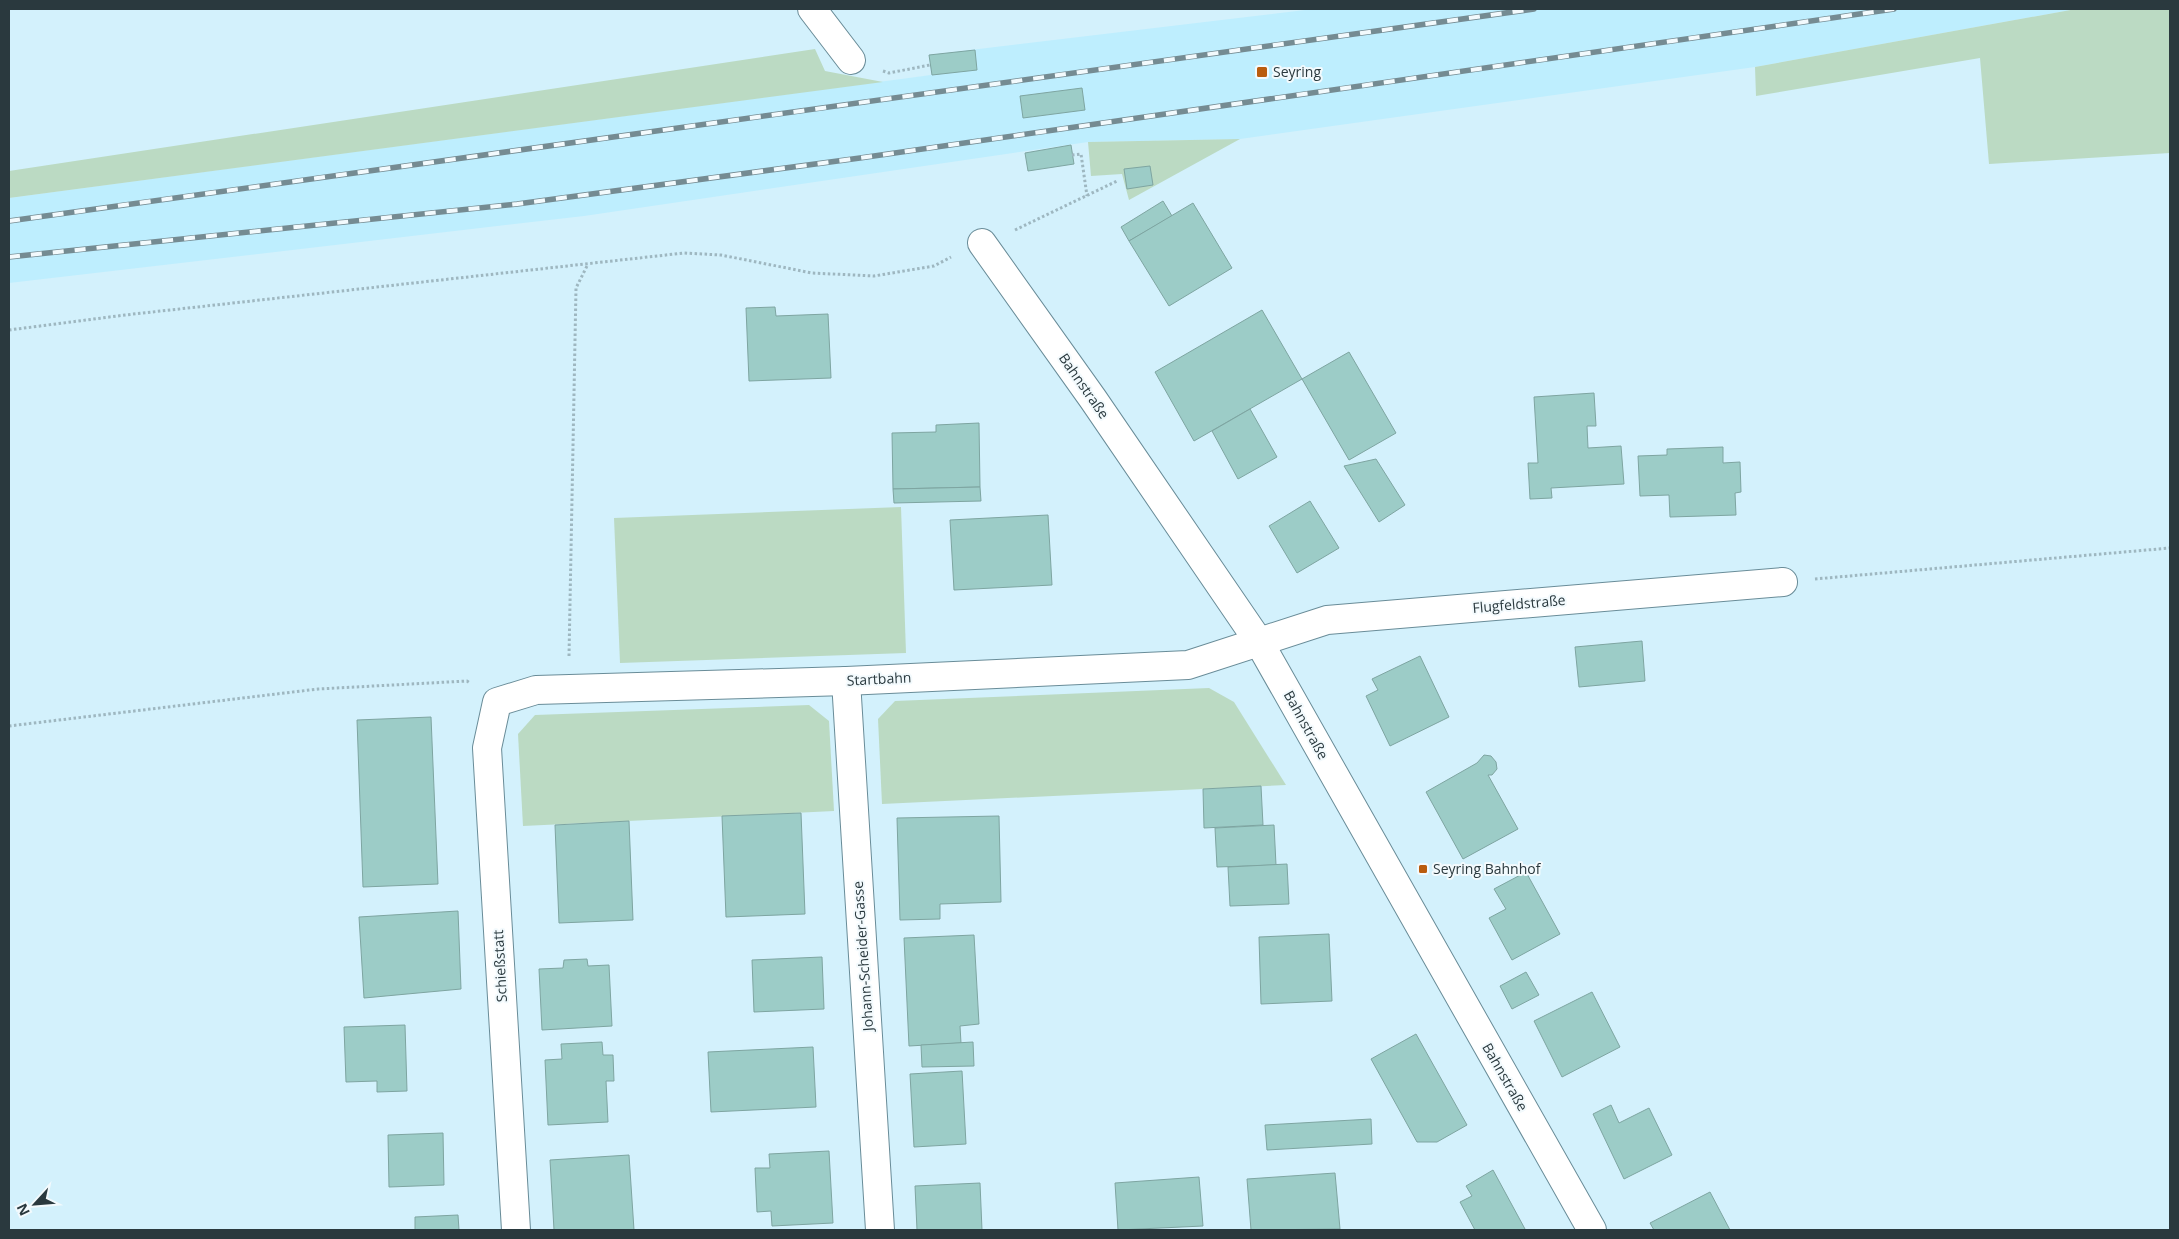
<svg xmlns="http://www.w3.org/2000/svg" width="2179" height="1239" viewBox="0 0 2179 1239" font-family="'Open Sans',sans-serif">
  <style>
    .built { fill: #beeefe }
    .green { fill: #bbdac3 }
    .building { fill: #9cccc7; stroke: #7ea5a1 }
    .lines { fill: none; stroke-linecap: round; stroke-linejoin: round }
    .minor-casing { stroke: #698c98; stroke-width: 30 }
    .path { stroke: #9eb7c0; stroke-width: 3; stroke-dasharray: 2.5 2.5; stroke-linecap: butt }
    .minor { stroke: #fff; stroke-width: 28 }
    .rail-casing { stroke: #758b92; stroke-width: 5.5 }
    .rail { stroke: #f3fafd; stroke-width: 4; stroke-dasharray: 11; stroke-linecap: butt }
    .poi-dot { fill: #ba5c0e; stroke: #f3fafd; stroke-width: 2 }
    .labels { text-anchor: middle; stroke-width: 4; stroke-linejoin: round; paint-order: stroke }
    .poi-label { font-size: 14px; fill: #2a393e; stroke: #f3fafd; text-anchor: start }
    .street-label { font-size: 14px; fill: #2a393e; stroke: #f3fafd }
  </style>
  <rect width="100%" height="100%" fill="#d3f1fc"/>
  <path class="built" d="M1313 9H2076L1755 67 1240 139 1088 142 584 216 9 283V198L931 75 929 55Z"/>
  <g class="green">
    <path d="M2076 9H2170V153L1989 164 1980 58 1756 96 1755 67Z"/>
    <path d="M815 49 825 71 883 82 9 198V171Z"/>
    <path d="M1240 139 1129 200 1122 174 1091 176 1088 142Z"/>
    <path d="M901 507 906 653 620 663 614 518Z"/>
    <path d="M1209 688 1234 702 1286 785 882 804 878 719 895 701Z"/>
    <path d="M809 705 829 721 834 811 523 826 518 734 535 715Z"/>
  </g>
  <g class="building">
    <path d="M975 50 977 70 932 75 929 55Z"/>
    <path d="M1082 88 1085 110 1023 118 1020 96Z"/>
    <path d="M1071 145 1074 164 1028 171 1025 153Z"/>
    <path d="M1150 166 1153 185 1127 189 1124 169Z"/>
    <path d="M1163 201 1172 216 1129 241 1121 227Z"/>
    <path d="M1193 203 1232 268 1169 306 1129 241Z"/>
    <path d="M775 307 776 316 828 314 831 378 749 381 746 308Z"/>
    <path d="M1262 310 1302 379 1194 441 1155 372Z"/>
    <path d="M1349 352 1396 433 1349 460 1302 379Z"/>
    <path d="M1594 393 1596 426H1587L1588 448 1621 446 1624 484 1551 488 1552 498 1530 499 1528 463H1538L1534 397Z"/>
    <path d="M1250 409 1277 457 1238 479 1212 431Z"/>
    <path d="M979 423 980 487 893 489 892 433 936 432V425Z"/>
    <path d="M1723 447V463L1740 462 1741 492 1735 493 1736 515 1670 517 1669 495 1640 496 1638 456 1667 455V449Z"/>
    <path d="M1376 459 1405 505 1379 522 1344 466Z"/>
    <path d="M980 487 981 501 894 503 893 489Z"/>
    <path d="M1310 501 1339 548 1297 573 1269 526Z"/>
    <path d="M1048 515 1052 585 954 590 950 520Z"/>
    <path d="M1642 641 1645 681 1579 687 1575 647Z"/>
    <path d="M1420 656 1449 717 1390 746 1366 696 1378 690 1372 679Z"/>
    <path d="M431 717 438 884 363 887 357 720Z"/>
    <path d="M1484 755 1491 756 1496 762 1497 769 1492 775H1488L1518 829 1463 859 1426 792 1477 763Z"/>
    <path d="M1261 786 1263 825 1204 828 1203 789Z"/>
    <path d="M801 813 805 914 726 917 722 816Z"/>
    <path d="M999 816 1001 902 940 904V919L900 920 897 818Z"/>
    <path d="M629 821 633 920 559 923 555 825Z"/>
    <path d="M1274 825 1276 865 1217 867 1215 828Z"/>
    <path d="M1287 864 1289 904 1230 906 1228 867Z"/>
    <path d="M1526 872 1560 934 1512 960 1489 918 1506 909 1494 889Z"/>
    <path d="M458 911 461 989 364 998 359 917Z"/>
    <path d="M1329 934 1332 1001 1261 1004 1259 937Z"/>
    <path d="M974 935 979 1024 960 1026 961 1043 909 1046 904 938Z"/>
    <path d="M822 957 824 1009 754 1012 752 960Z"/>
    <path d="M587 959 588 966 609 965 612 1026 542 1030 539 969 563 968 564 960Z"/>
    <path d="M1526 972 1539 995 1512 1009 1500 986Z"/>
    <path d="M1592 992 1620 1047 1562 1077 1534 1021Z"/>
    <path d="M405 1025 407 1091 377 1092V1081L346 1082 344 1027Z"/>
    <path d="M1416 1034 1467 1125 1437 1142H1417L1371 1059Z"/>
    <path d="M602 1042 603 1055H613L614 1081H606L608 1122 548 1125 545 1060 562 1059 561 1044Z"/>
    <path d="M973 1042 974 1066 922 1067 921 1045Z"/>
    <path d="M813 1047 816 1107 711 1112 708 1052Z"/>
    <path d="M962 1071 966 1144 914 1147 910 1074Z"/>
    <path d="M1611 1105 1619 1123 1649 1108 1672 1155 1624 1179 1593 1114Z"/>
    <path d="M1371 1119 1372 1144 1267 1150 1265 1125Z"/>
    <path d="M443 1133 444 1185 389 1187 388 1135Z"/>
    <path d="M829 1151 833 1223 772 1226 771 1211 757 1212 755 1168H770L769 1154Z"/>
    <path d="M629 1155 634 1230H554L550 1160Z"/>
    <path d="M1493 1170 1525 1229 1523 1230H1475L1460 1202 1472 1196 1466 1186Z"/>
    <path d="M1335 1173 1340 1229 1251 1230 1247 1179Z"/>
    <path d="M1199 1177 1203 1226 1118 1230 1115 1183Z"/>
    <path d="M980 1183 982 1230H917L915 1186Z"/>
    <path d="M1710 1192 1730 1230H1654L1650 1223Z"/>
    <path d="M458 1215 459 1230H415V1217Z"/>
  </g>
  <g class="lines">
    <g class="minor-casing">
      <g id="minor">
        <path d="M812 9 851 60"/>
        <path d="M982 243 1093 399 1259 642 1592 1230"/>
        <path d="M846 681 880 1230"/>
        <path d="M516 1230 487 748 497 702 536 690 846 681 1188 665 1327 620 1783 582"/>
      </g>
    </g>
    <g class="path">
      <path d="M883 71 889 73 930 65"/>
      <path d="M1072 155 1081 154 1087 196"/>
      <path d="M1015 230 1117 181"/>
      <path d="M9 330 125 315 684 253 721 255 812 273 874 276 934 266 951 257"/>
      <path d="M1815 579 2170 548"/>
      <path d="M569 656 576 288 588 264"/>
      <path d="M9 726 318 689 467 681 470 683"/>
    </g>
    <use href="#minor" class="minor"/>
    <g class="rail-casing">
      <g id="rail">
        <path d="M9 221 1534 9"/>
        <path d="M9 257 517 204 860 158 1894 9"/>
      </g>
    </g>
    <use href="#rail" class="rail"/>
  </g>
  <g class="poi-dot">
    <rect x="1256" y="66" width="12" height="12" rx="2.5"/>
    <rect x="1418" y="864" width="10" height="10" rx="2.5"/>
  </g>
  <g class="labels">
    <g class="poi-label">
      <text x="1273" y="77">Seyring</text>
      <text x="1433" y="874">Seyring Bahnhof</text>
    </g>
    <g class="street-label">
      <text transform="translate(1084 386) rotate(55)" y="5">Bahnstraße</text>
      <text transform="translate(1519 604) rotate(-5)" y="5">Flugfeldstraße</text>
      <text transform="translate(879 679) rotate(-3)" y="5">Startbahn</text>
      <text transform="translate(1306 725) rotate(61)" y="5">Bahnstraße</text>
      <text transform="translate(863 956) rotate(-94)" y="5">Johann-Scheider-Gasse</text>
      <text transform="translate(500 966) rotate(-93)" y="5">Schießstatt</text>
      <text transform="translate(1505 1077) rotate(60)" y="5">Bahnstraße</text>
    </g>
  </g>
  <rect width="2179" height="1239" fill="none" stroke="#2a393e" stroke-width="20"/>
  <g transform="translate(35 1204) rotate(244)" stroke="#f3fafd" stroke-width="4" paint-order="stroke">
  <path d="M0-4L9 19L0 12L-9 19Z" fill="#2a393e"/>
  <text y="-8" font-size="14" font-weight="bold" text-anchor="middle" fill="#2a393e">N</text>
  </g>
</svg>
